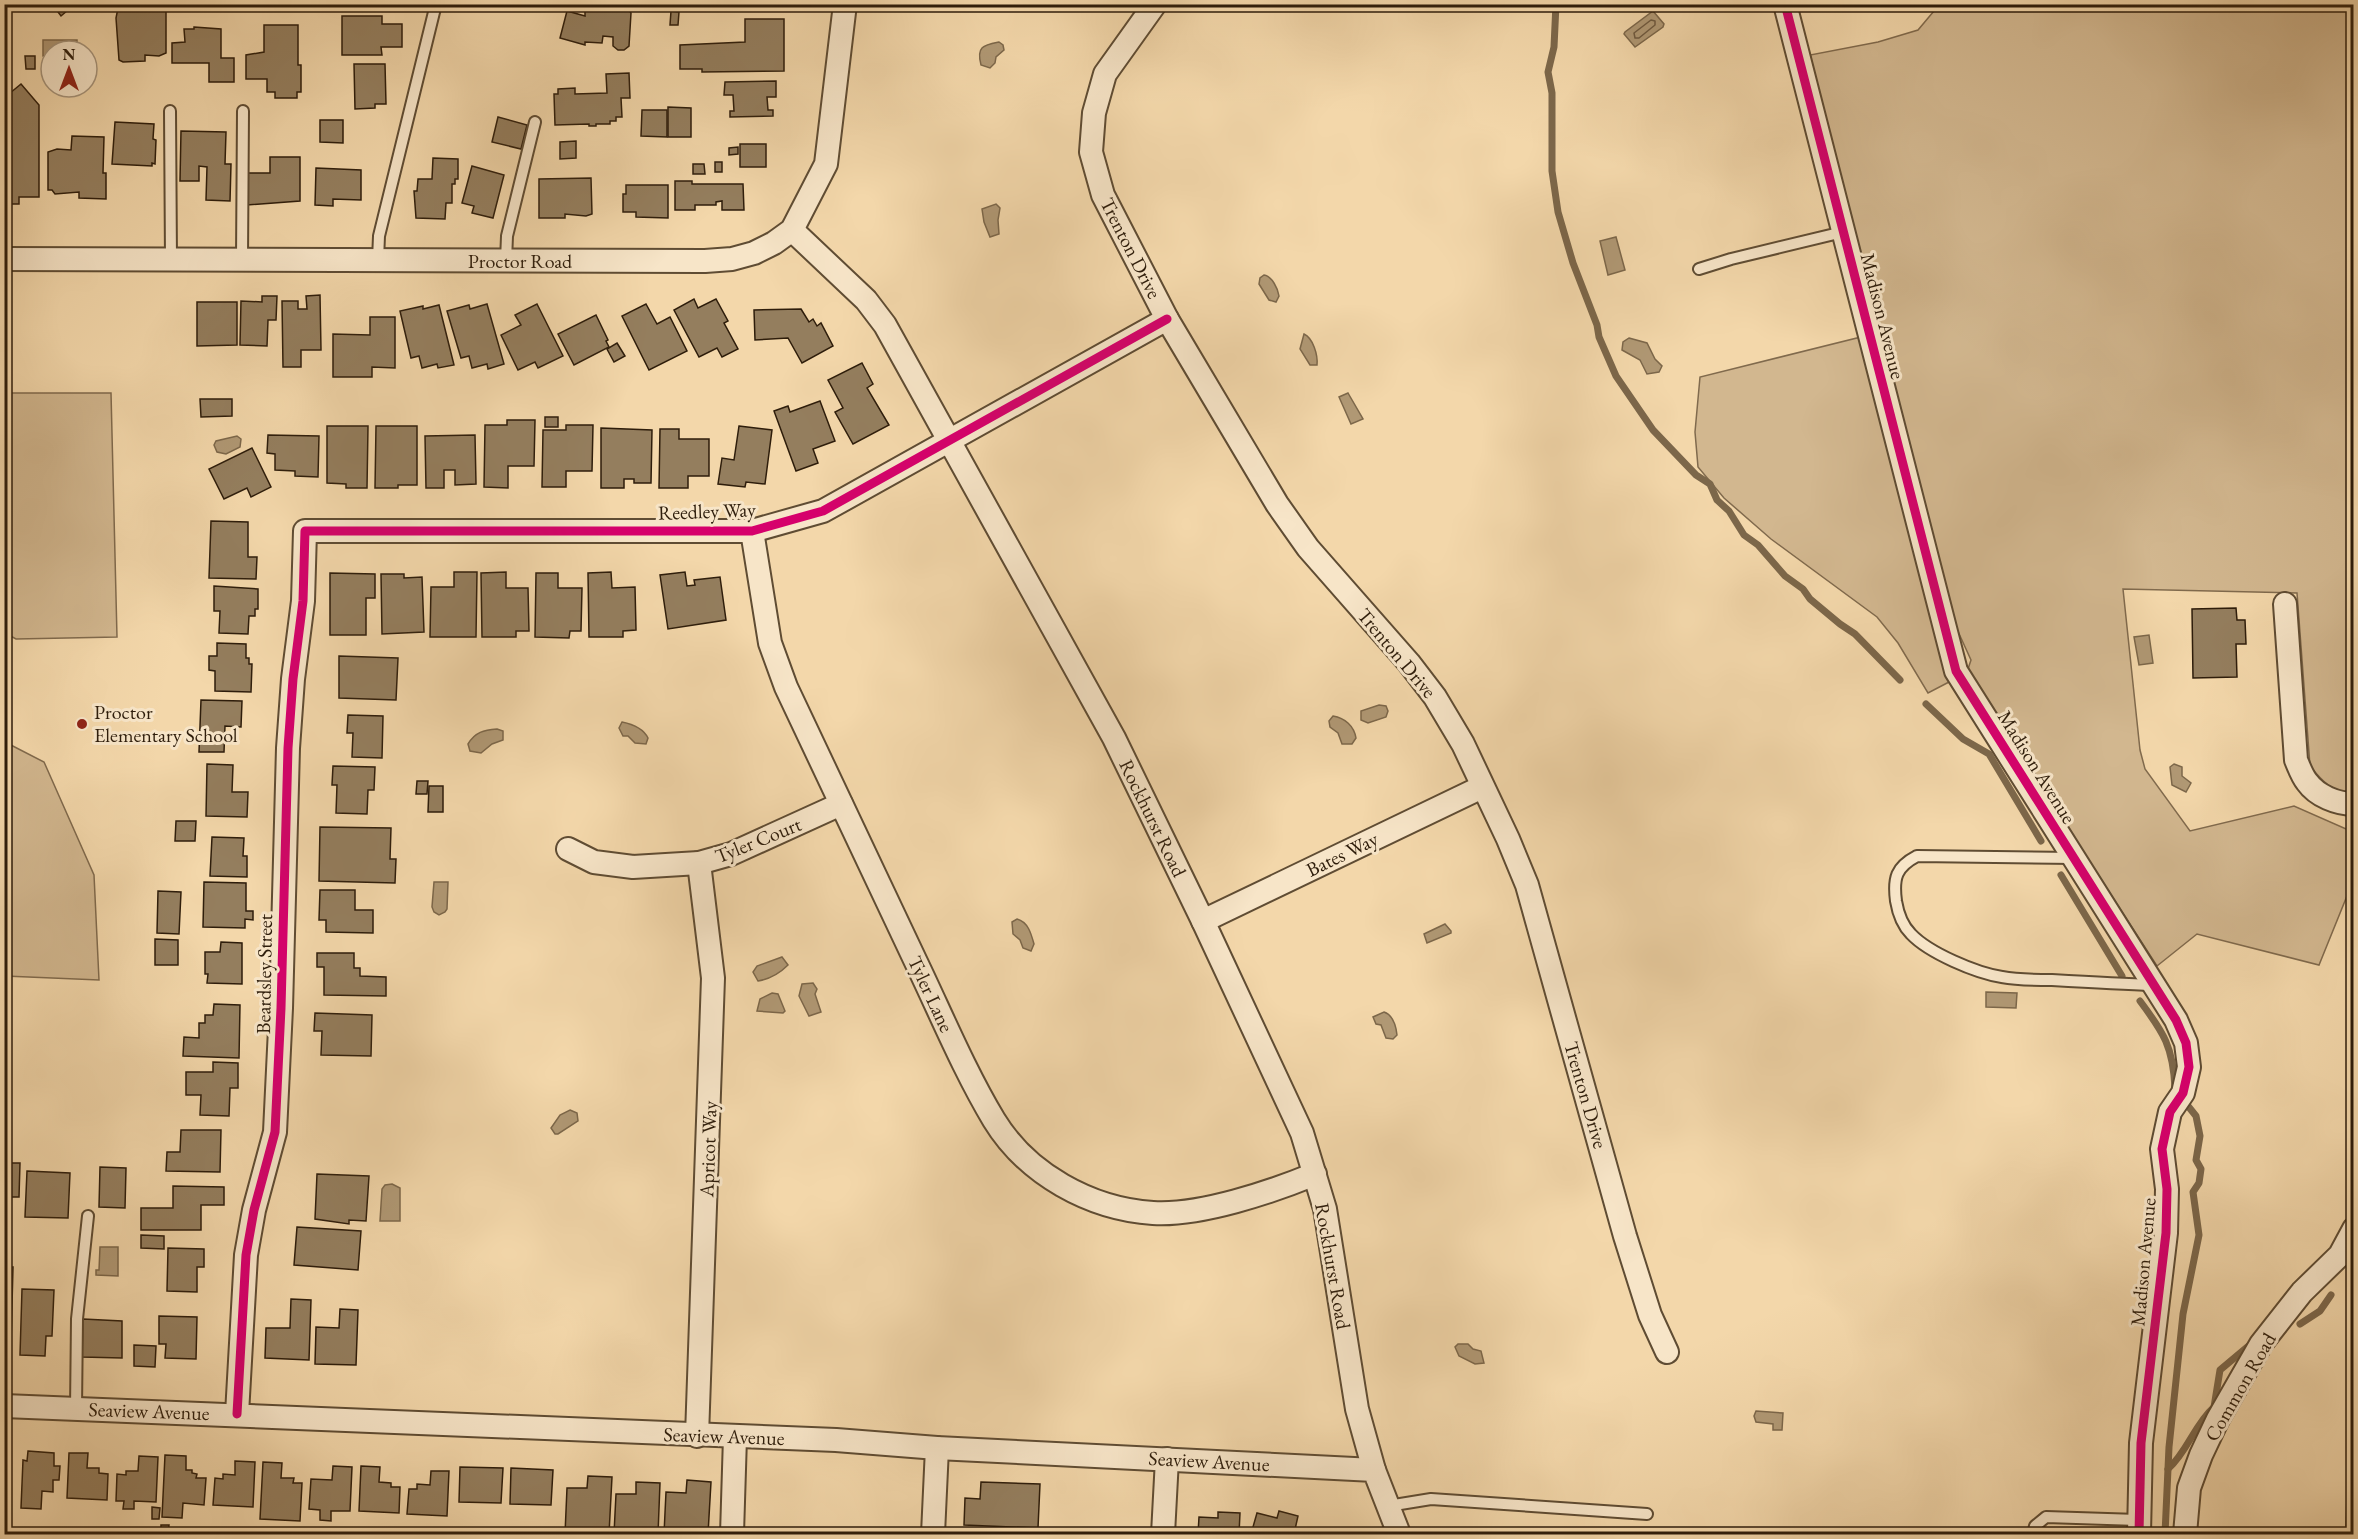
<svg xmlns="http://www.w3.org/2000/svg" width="2358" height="1539" viewBox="0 0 2358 1539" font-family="'EB Garamond',serif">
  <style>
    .green { fill: #d2b78f; stroke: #806a4d; stroke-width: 1.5 }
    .water { fill: #b09874; stroke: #7c674a; stroke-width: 1.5 }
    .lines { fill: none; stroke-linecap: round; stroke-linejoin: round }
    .shore { stroke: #6f5a40; stroke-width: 1.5 }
    .stream { stroke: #7c674a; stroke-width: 7 }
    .building { fill: #947e5e; stroke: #2e1d0b; stroke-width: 1.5 }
    .service-casing { stroke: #5f4c33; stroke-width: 14 }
    .minor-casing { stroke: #5f4c33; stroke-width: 26 }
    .service { stroke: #f7e5c8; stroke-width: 10 }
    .minor { stroke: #f7e5c8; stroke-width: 22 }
    .cycleway-casing { stroke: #f7e5c8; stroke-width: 13 }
    .cycleway { stroke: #d6006c; stroke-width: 9 }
    .poi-dot { fill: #8f2418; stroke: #f7e5c8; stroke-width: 2 }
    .labels { text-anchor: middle; stroke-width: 6; stroke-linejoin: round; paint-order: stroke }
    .street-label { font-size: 20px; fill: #2e1d0b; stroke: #f7e5c8 }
    .poi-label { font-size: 20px; fill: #2e1d0b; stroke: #f7e5c8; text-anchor: start }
  </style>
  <rect width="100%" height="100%" fill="#f3d7aa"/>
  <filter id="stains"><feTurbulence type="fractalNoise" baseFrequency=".00333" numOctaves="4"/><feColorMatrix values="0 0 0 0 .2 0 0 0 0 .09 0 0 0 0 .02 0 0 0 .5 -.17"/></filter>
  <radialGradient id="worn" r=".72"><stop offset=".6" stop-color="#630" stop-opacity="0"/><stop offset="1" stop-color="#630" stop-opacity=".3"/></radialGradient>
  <g class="green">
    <path d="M1939 5H2353V792C2332 793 2322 781 2310 766L2297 593 2123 589 2140 750 2145 769 2190 831 2294 806 2353 832V881L2319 965 2197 934 2157 966 1967 672 1971 660 1956 627 1904 436 1810 55 1878 42 1918 30Z"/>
    <path d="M1861 337 1949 682 1928 693 1898 643 1877 617 1771 539 1724 498 1698 467 1695 432 1700 377Z"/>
    <path d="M5 393H111L117 637 16 639 5 633Z"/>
    <path d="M5 742 44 762 94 875 99 980 5 976Z"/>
  </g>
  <g class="water">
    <path d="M1653 11 1664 24 1663 27 1635 47 1624 34 1625 32Z"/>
    <path d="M43 40H77V47H84V51H51V55L43 56Z"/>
    <path d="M999 42 1003 45 1004 50 996 57 995 63 990 68 981 65C976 46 984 45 999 42Z"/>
    <path d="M996 204 1000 208 998 220 999 234 990 237 984 222 982 209Z"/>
    <path d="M1616 237 1625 270 1608 275 1600 241Z"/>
    <path d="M1264 275C1272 276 1278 289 1279 296L1276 302 1269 300 1259 284 1260 278Z"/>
    <path d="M1304 334C1313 338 1318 355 1317 365H1310L1300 349Z"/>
    <path d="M1629 338 1647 343 1655 359 1662 366 1659 372 1647 374 1640 360 1622 350 1623 342Z"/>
    <path d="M1348 393 1363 419 1351 424 1339 397Z"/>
    <path d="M237 436 241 439 240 447 226 454 217 452 214 445 216 441Z"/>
    <path d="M2149 635 2153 663 2139 665 2134 637Z"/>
    <path d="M1379 705 1386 706 1388 711 1386 717 1368 723 1361 720V711Z"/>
    <path d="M1333 716C1345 718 1354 726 1356 738L1352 744H1342L1338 733 1330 727 1329 721Z"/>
    <path d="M622 722C632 724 643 728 648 738L646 744 635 743 628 736H623L619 728Z"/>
    <path d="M497 729 503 731V740L492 744 481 753 470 751 468 744C475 732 484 730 497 729Z"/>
    <path d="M2174 764 2182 767V776L2191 783 2186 792 2172 785 2170 767Z"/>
    <path d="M434 882H448L447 909 445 912 439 915 434 912 432 907Z"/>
    <path d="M1017 919C1028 922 1031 933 1034 944L1031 951 1023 948 1020 940 1013 934 1012 922Z"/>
    <path d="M1445 924 1451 931V933L1427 943 1424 934Z"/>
    <path d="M782 957 788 965C779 974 770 979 758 981L753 972 757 966Z"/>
    <path d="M813 983 817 989 815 994 821 1012 809 1016 799 996 802 984Z"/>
    <path d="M1986 992 2017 993 2016 1008 1986 1007Z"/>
    <path d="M772 993 778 994 785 1011 783 1013 757 1011 760 999Z"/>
    <path d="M1384 1012C1393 1015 1396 1026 1397 1035L1393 1039 1386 1038 1381 1025 1376 1024 1373 1017Z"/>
    <path d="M570 1110 577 1113 578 1121 558 1134H555L551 1128 560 1115Z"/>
    <path d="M392 1184 400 1188V1221H380L382 1189 385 1185Z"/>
    <path d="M100 1247H118V1276L96 1275V1270H99Z"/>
    <path d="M1458 1344H1468L1473 1349 1481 1351 1484 1363 1475 1364 1459 1356 1455 1347Z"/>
    <path d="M1756 1411 1783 1413 1782 1430H1773V1424L1756 1422 1754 1416Z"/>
  </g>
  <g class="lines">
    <path class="shore" d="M1651 20 1655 21V25L1639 38H1635L1634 33Z"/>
    <g class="stream">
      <path d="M1556 4 1554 47 1548 72 1552 93V171L1558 212 1573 263 1597 325 1599 337 1616 376 1653 430 1696 475 1710 484 1717 500 1729 511 1744 535 1758 545 1785 576 1803 589 1810 599 1840 624 1855 634 1900 680"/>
      <path d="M1926 704 1963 739 1989 754 2041 841"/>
      <path d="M2061 875 2122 976"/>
      <path d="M2140 1001C2164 1033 2173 1047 2175 1088"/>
      <path d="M2300 1324 2320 1311 2331 1295"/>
      <path d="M2168 1469C2188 1451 2194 1425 2214 1407L2220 1370 2251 1344"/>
      <path d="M2165 1534 2169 1447 2183 1314 2199 1235 2193 1192 2199 1183 2201 1169 2196 1160 2200 1136 2196 1116 2188 1106"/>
    </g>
  </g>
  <g class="building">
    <path d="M52 4H75L61 16Z"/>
    <path d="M118 8 166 9V53L159 56 145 55V61L123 62 119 60 116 18Z"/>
    <path d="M585 9H604V11H613L614 10H629L631 13 629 46 624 50H618L613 46V37L603 36 602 43 585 42V45L560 38 567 11 585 16Z"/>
    <path d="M671 11 679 12 678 25H670Z"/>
    <path d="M342 16H382V24H402V47H381L382 55H342Z"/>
    <path d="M745 19H784V71L702 72V69H680V45L745 42Z"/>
    <path d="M264 25H298V65H301V92H297V98H275V92H267V79H246V55L264 52Z"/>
    <path d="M194 27 221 29V58H234V82H209V63H172V43L185 42 184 29H194Z"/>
    <path d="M25 56H35V69H26Z"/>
    <path d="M354 64H385L386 104H375V108L355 109Z"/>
    <path d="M629 73 630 98H621L622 117H616V121H610V124H596V126H589V124L555 125 554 94H558V89L575 88V94L607 93 606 74Z"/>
    <path d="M776 81V97H767L768 110H773V116L730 117V111H734L733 95H724L725 82Z"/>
    <path d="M21 84 39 105V197H19V204H4V169H6L4 98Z"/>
    <path d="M668 107 691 108V137H668Z"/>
    <path d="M642 110H667V137L641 136Z"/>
    <path d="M498 117 527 125 521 149 492 142Z"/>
    <path d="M320 120H343V143L320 142Z"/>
    <path d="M115 122 154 124 153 139 156 140 155 164 152 163V166L112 164Z"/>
    <path d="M181 131 226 132 225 164H231L230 201 206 200 207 167 199 166V181H180Z"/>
    <path d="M72 136 104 137 103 173H106V199L79 198V192L55 194 52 190H48V152L57 149 71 150Z"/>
    <path d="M576 141V158L560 159V142Z"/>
    <rect x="740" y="144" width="26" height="23"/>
    <path d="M738 147V154L729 155V148Z"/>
    <path d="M270 157H300V201L247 205V173H270Z"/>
    <path d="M433 158 458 159V179H455V184H452V203H446L445 219 416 218 414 191H417L418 179H432Z"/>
    <rect x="715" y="162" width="7" height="10"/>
    <path d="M693 164H704L705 174H693Z"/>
    <path d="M472 166 504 175 493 218 472 213 474 206 462 203Z"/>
    <path d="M316 168 361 170V200L333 199V206L315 205Z"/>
    <path d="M591 178 592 214 586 216 565 214V218H539V179Z"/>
    <path d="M675 181H692V184H743L744 210H722V201L716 202V205H695V210H675Z"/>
    <path d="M626 185H668V218L636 217V212H623V194H626Z"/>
    <path d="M320 295 321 350H301V367H283L282 301H298V309H307L306 296Z"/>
    <path d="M262 296H277L276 320H268L267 346 240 345 241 301 262 302Z"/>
    <path d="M694 299 698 308 716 299 728 321 724 323 738 349 722 357 717 348 699 357 674 310Z"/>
    <path d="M197 302H237V345L197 346Z"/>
    <path d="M487 304 504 364 488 369 487 364 472 368 469 356 461 358 447 311 469 305 470 309Z"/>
    <path d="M537 304 563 356 538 368 535 362 518 370 501 335 521 325 515 315Z"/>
    <path d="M646 304 657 324 670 317 687 351 649 370 622 316Z"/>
    <path d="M439 305 454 365 438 368 437 364 422 368 419 356 411 358 400 311 423 306V309Z"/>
    <path d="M801 309 809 322 813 319 817 326 821 323 833 346 802 363 788 338 755 340 754 310Z"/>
    <path d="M596 315 608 340 606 341 609 347 574 365 558 334Z"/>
    <path d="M370 317H395V368L372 367V377H333V334L370 335Z"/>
    <path d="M617 343 625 356 614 362 607 349Z"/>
    <path d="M862 363 873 384 867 388 889 425 853 444 835 412 843 408 828 380Z"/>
    <path d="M200 399H232V416L201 417Z"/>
    <path d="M820 401 835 441 813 449 818 463 796 471 774 411 788 406 790 412Z"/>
    <rect x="545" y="417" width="13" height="10"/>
    <path d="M507 420H535L534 466H508V488L484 487 485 425H507Z"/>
    <path d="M566 425H593L592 471H566V487H542L543 430H566Z"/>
    <path d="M327 426H368L367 488H346V484L327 483Z"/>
    <path d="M376 426H417V485H398V488H375Z"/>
    <path d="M739 426 772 430 765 484 746 482 745 487 718 484 722 458 734 460Z"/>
    <path d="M601 428 652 430 651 483H634V479H624V488H601Z"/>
    <path d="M660 429H679V439H709V476H688V488H659Z"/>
    <path d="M268 435 319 436 318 477 295 476V471L275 470V454L267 453Z"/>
    <path d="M475 435 476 484 455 485V470H444V488H426L425 436Z"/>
    <path d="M252 448 271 487 251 497 247 488 224 499 209 469Z"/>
    <path d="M211 521 248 522V557H257L256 579 209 578Z"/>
    <path d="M454 572H477L476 637H430L431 587H454Z"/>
    <path d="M506 572V588H528L529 631H516V637H482L481 573Z"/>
    <path d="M611 572 612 588 635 587 636 630 623 631V637H589L588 573Z"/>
    <path d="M685 572 687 586 695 585 694 580 720 577 726 620 668 629 660 575Z"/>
    <path d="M330 573 375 574V598H366V635H330Z"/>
    <path d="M536 573H558V588H582L581 631H570L569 638 535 637Z"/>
    <path d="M381 574H404V578L422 577 424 632 382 634Z"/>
    <path d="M214 586 258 589V609H255V616H249L248 634 219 633 220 611H214Z"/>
    <path d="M2236 608 2237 620H2245L2246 644H2236L2237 677 2193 678 2192 609Z"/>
    <path d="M217 643 246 644V658H249V664H252L251 692 215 691V671L209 670V656H217Z"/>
    <path d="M339 656 398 658 396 700 339 698Z"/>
    <path d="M201 700 242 701 241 727 225 726 224 752H199Z"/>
    <path d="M348 715 383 716 382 758 352 757 353 733H347Z"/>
    <path d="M207 764 233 765 232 792H248L247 817 206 816Z"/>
    <path d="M333 766 375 767 374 790H368L367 814 336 813 337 785H332Z"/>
    <path d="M417 781H428L427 794H416Z"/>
    <path d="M429 786H443V812H428Z"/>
    <path d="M176 821H196L195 841H175Z"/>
    <path d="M320 827 391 828 390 859H396L395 883 319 881Z"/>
    <path d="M212 837 244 838 243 856H247V877L210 876Z"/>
    <path d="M204 882 246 883V911H253V920L245 919V928L203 927Z"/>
    <path d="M320 890H355V910H373V933L326 932V920H319Z"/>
    <path d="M158 891 181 892 179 934 157 933Z"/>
    <path d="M155 939 178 940V965H155Z"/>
    <path d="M221 942 242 943V984L207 983 208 974H205V952H220Z"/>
    <path d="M317 953H354V968H360V976L386 977V996L324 995V967H317Z"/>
    <path d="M214 1004 240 1005 239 1058 183 1056 184 1037 199 1038V1023H205V1015H213Z"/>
    <path d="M315 1013 372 1015 371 1056 321 1055 322 1031H314Z"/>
    <path d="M213 1062 238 1063V1088H230L229 1116 200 1115 201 1095H186V1072H213Z"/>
    <path d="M181 1130H221L220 1172 166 1171 167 1152H180Z"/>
    <path d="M4 1163H20L19 1197H4Z"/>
    <path d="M100 1167 126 1168 125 1208 99 1207Z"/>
    <path d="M27 1171 70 1173 68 1218 25 1217Z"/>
    <path d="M317 1174 369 1176 366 1221 349 1220V1224L315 1219Z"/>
    <path d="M173 1186 224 1187V1205H201V1230H141V1208H173Z"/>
    <path d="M297 1227 361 1231 358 1270 294 1265Z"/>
    <path d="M141 1235 164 1236V1249L141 1248Z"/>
    <path d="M168 1248 204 1249V1267H197V1292L167 1291Z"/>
    <path d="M4 1267H13L11 1343H4Z"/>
    <path d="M22 1289 54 1290 52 1336H46L45 1356 20 1355Z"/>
    <path d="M291 1299 311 1300 309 1360 265 1358 266 1328H290Z"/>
    <path d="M340 1309 358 1310 356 1365 315 1364 316 1327 339 1328Z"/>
    <path d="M159 1316 197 1317 196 1359 165 1358 166 1344H159Z"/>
    <path d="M83 1319 122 1321V1358L82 1357Z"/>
    <path d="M134 1345 156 1346 155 1367 134 1366Z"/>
    <path d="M28 1451 54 1453V1466H60L59 1480H53V1492L42 1491 41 1509 21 1508 23 1460 27 1461Z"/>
    <path d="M69 1453H88L87 1468H99V1473L108 1474 107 1500 67 1498Z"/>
    <path d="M165 1455 186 1456V1470H192V1473L197 1474 196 1478H206L204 1505 183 1503 182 1518 162 1517Z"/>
    <path d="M2348 1455H2354V1531H2346Z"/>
    <path d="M139 1456 158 1457 156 1502 134 1501V1509H123L124 1501H116L117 1474 126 1475V1471H138Z"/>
    <path d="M235 1461 255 1462 253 1507 213 1505 215 1478 223 1479V1474L235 1475Z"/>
    <path d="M263 1462 282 1463 281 1478H294L293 1483H302L300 1521 260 1519Z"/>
    <path d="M333 1466 352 1467 350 1511H331V1521L320 1520V1510L309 1509 311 1479 332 1480Z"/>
    <path d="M361 1466 380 1467 379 1482 391 1483V1487H400L399 1513 359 1511Z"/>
    <path d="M460 1467 503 1468 501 1503 459 1502Z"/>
    <path d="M511 1468 553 1470 551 1505 510 1504Z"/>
    <path d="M431 1471H449L447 1516 407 1514 409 1489H417V1484L430 1485Z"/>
    <path d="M588 1476 612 1477 609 1534H565L567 1488H587Z"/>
    <path d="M687 1480 711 1482 708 1534H664L666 1492 686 1493Z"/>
    <path d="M636 1482 660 1483 658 1534H614L616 1494H636Z"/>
    <path d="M981 1482 1040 1484 1038 1528 964 1525 965 1498 980 1499Z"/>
    <path d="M152 1507 160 1508 159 1519H152Z"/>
    <path d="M1279 1511 1298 1516 1294 1534H1251L1257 1513 1277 1518Z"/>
    <path d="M1218 1512 1240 1513 1239 1534H1198L1199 1517 1218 1518Z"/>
    <path d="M161 1525H169L168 1534H161Z"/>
    <path d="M966 1532 1031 1534H966Z"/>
  </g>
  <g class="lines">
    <g class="service-casing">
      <g id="service">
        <path d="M170 111 171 259"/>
        <path d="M242 259 243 111"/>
        <path d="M378 260 379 236 436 4"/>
        <path d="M506 261 507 236 535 122"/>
        <path d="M1699 269 1731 259 1843 232"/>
        <path d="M2074 858 1917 856C1896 867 1893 878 1896 901 1898 913 1903 926 1911 934 1929 953 1976 973 2002 977 2018 980 2036 980 2052 980 2086 982 2120 984 2153 985"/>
        <path d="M76 1408 77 1319 88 1216"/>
        <path d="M1388 1506 1431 1499 1647 1514"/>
        <path d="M2033 1534 2035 1526 2046 1517 2138 1520"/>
      </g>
    </g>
    <g class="minor-casing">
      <g id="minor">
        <path d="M1155 4 1105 74 1094 113 1091 152 1103 195 1167 319 1277 504 1308 548 1409 663 1435 697 1463 744 1508 839 1527 885 1625 1236 1650 1315 1667 1352"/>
        <path d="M1785 4 1956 671 2176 1020 2186 1043 2189 1067 2183 1093 2170 1112 2162 1149 2167 1189 2166 1233 2141 1443 2139 1534"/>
        <path d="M792 230 866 300 885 325 1114 738 1203 921 1302 1133 1325 1209 1357 1409 1374 1470"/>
        <path d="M4 259 705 261 732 259 754 253 774 243 792 230 826 164 845 4"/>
        <path d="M752 531 770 643 786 687C829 778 872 870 916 962 941 1014 964 1070 994 1120 1027 1174 1090 1209 1153 1213 1200 1216 1271 1192 1315 1174"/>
        <path d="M2285 604 2296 760C2299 767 2302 776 2307 782 2317 796 2337 804 2354 804"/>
        <path d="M568 849 594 862 633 867 699 863 731 854 841 804"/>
        <path d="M1203 921 1482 787"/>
        <path d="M4 1406 836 1440 937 1448 1374 1470 1399 1534"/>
        <path d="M237 1414 246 1255 254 1210 275 1132 281 1008 288 748 293 679 303 601 305 531H752L823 511 1167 319"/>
        <path d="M697 1436 713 978 699 863"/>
        <path d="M732 1534 735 1437"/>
        <path d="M933 1534 937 1448"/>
        <path d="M1163 1534 1167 1459"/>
        <path d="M2185 1534 2189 1488 2201 1455 2218 1419 2261 1344 2302 1292 2340 1255 2354 1229"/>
      </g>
    </g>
    <use href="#service" class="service"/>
    <use href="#minor" class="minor"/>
    <g class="cycleway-casing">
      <g id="cycleway">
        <path d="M1785 4 1956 671 2176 1020 2186 1043 2189 1067 2183 1093 2170 1112 2162 1149 2167 1189 2166 1233 2141 1443 2139 1534"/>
        <path d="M237 1414 246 1255 254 1210 275 1132 281 1008 288 748 293 679 303 601 305 531H752L823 511 1167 319"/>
      </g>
    </g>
    <use href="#cycleway" class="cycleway"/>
  </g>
  <circle class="poi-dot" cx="82" cy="724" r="6"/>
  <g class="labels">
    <g class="street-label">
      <text transform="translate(1131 248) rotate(63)" y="7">Trenton Drive</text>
      <text x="520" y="268">Proctor Road</text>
      <text transform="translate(1883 316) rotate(76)" y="7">Madison Avenue</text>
      <text transform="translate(707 511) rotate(-2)" y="7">Reedley Way</text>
      <text transform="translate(1397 653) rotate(50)" y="7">Trenton Drive</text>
      <text transform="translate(2037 767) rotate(58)" y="7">Madison Avenue</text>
      <text transform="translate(1153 818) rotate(64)" y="7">Rockhurst Road</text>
      <text transform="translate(758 840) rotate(-22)" y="7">Tyler Court</text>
      <text transform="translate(1342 854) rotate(-26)" y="7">Bates Way</text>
      <text transform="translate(264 974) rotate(-89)" y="7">Beardsley Street</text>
      <text transform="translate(931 994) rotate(65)" y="7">Tyler Lane</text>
      <text transform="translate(1586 1095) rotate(74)" y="7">Trenton Drive</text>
      <text transform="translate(708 1149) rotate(-88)" y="7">Apricot Way</text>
      <text transform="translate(2143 1262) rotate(-85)" y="7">Madison Avenue</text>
      <text transform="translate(1333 1266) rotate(80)" y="7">Rockhurst Road</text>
      <text transform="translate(2240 1387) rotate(-60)" y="7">Common Road</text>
      <text transform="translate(149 1411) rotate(2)" y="7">Seaview Avenue</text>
      <text transform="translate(724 1436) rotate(2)" y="7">Seaview Avenue</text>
      <text transform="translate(1209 1461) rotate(3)" y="7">Seaview Avenue</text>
    </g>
    <g class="poi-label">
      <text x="94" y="719">Proctor<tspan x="94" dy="23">Elementary School</tspan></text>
    </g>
  </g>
  <rect width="2358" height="1539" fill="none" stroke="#f3d7aa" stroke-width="24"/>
  <rect x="6" y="6" width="2346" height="1527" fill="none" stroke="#2e1d0b" stroke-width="3"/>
  <rect x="12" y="12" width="2334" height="1515" fill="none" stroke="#2e1d0b" stroke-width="1.5"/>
  <g transform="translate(69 69)"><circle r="28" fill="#f7e5c8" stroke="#a7957c" stroke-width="1.5"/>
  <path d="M0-4.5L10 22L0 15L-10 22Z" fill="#8f2418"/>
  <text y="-9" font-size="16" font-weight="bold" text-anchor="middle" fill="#2e1d0b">N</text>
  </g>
  <rect width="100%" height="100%" filter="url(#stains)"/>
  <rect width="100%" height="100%" fill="url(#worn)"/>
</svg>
